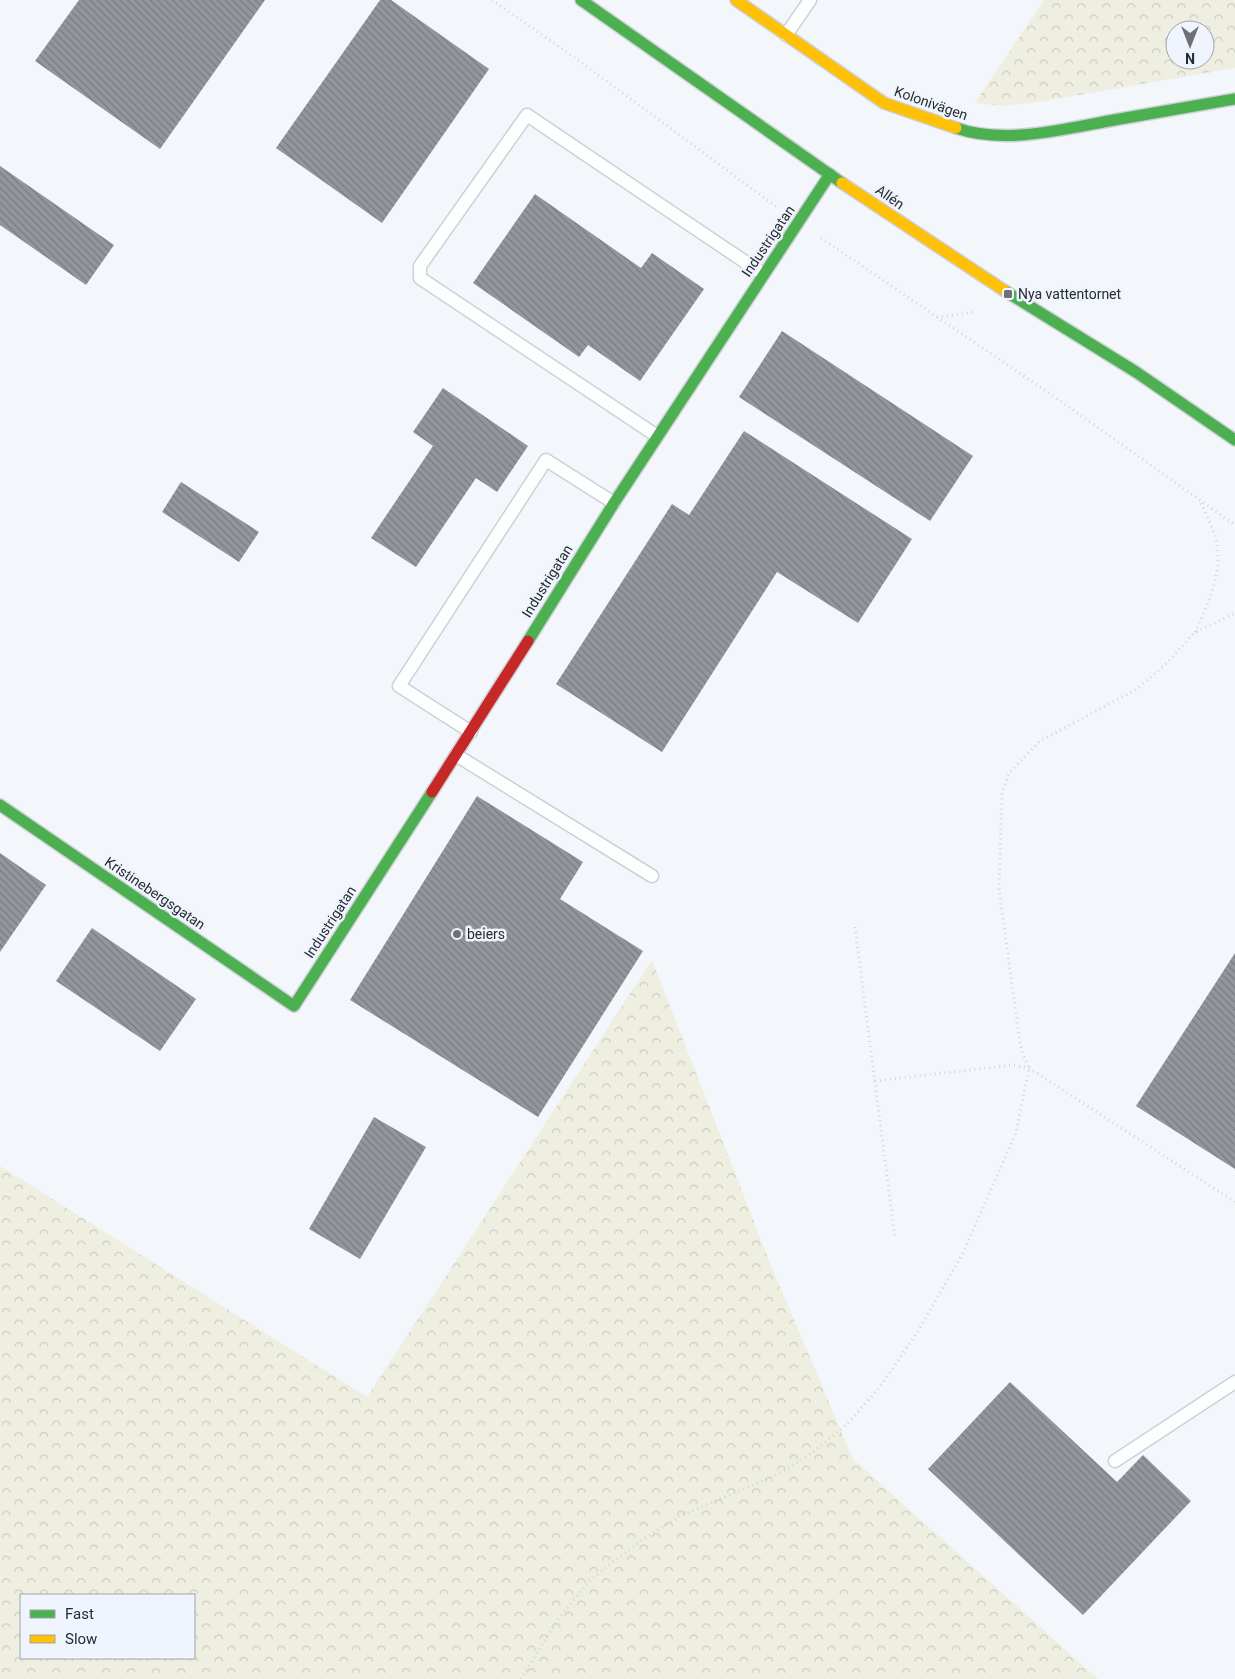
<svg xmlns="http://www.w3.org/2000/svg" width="1235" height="1679" viewBox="0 0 1235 1679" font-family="Roboto,sans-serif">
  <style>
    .forest { fill: url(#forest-crowns); fill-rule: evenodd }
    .building { fill: url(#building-back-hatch) }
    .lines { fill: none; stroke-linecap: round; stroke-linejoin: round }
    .lane-casing { stroke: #cdd1d7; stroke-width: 15 }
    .fast-casing { stroke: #cdd1d7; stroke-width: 14 }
    .slow-casing { stroke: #cdd1d7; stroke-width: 14 }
    .jam-casing { stroke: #cdd1d7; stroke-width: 14 }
    .path { stroke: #d4d5d7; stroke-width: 3; stroke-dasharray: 1 4; stroke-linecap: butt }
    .lane { stroke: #fdfefe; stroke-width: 12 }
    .fast { stroke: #4caf50; stroke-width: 11 }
    .slow { stroke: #ffc107; stroke-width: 11 }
    .jam { stroke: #c62828; stroke-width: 11 }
    .poi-dot { fill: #6e7278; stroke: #f0f5fd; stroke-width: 2 }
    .labels { text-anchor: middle; stroke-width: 5; stroke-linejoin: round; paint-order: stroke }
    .street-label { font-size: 14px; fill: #262b32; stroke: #f0f5fd }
    .poi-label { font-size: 14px; fill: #262b32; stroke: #f0f5fd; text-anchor: start }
  </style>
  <defs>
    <pattern id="forest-crowns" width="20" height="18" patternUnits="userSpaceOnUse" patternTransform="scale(1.25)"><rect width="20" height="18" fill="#eeefe0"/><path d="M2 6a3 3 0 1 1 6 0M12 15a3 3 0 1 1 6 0" fill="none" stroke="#cccdc1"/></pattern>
    <pattern id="building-back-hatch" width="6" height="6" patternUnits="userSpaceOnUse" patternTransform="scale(1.25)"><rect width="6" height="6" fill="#93969b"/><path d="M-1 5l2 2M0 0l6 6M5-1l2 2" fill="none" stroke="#787b7f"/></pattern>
  </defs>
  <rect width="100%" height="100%" fill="#f3f6fa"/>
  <g class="forest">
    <path d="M1044 0H1235V68L1044 101 1003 106 975 103ZM1175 30H1205V60H1175Z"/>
    <path d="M652 960 772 1268 853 1459 1098 1679H0V1166L367 1397ZM21 1595H194V1658H21Z"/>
  </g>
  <g class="building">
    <path d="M79 0H265L160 149 35 61Z"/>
    <path d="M380 0H391L489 69 382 223 276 148Z"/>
    <path d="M0 166 114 245 86 285 0 225Z"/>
    <path d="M535 194 641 268 652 253 704 289 640 381 588 345 579 357 473 283Z"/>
    <path d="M782 331 973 456 930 521 739 397Z"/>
    <path d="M443 388 528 446 497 492 476 478 416 567 371 538 433 446 413 432Z"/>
    <path d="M744 431 912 539 858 623 777 572 662 752 556 684 672 504 689 515Z"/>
    <path d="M181 482 259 532 239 562 162 512Z"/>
    <path d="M477 796 583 862 560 899 643 951 538 1117 350 1000Z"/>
    <path d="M0 853 46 885 0 952Z"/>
    <path d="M92 928 196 999 160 1051 56 981Z"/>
    <path d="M1235 953V1169L1136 1106Z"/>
    <path d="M374 1117 426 1147 360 1259 309 1229Z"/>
    <path d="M1010 1382 1117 1482 1143 1455 1191 1501 1083 1615 928 1469Z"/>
  </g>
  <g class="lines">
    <g class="lane-casing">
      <g id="lane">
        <path d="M786 35 810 0"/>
        <path d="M657 436 420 278V266L527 115 763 274"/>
        <path d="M471 732 399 686 546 460 614 503"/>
        <path d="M456 755 652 876"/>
        <path d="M1115 1461 1235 1382"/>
      </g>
    </g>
    <g class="fast-casing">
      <g id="fast">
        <path d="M581 0 842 183"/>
        <path d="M956 128C1005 145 1065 129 1114 120 1155 113 1195 106 1235 99"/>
        <path d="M1005 291 1136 372 1235 440"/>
        <path d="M528 641 614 503 830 174"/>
        <path d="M0 805 294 1006 432 792"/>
      </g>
    </g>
    <g class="slow-casing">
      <g id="slow">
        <path d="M736 0 884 103 956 128"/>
        <path d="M842 183 1005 291"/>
      </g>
    </g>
    <g class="jam-casing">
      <path id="jam" d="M432 792 528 641"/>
    </g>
    <g class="path">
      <path d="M492 0 564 50 777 207"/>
      <path d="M821 238 1062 402 1235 525"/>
      <path d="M937 317 976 312"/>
      <path d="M1195 632C1209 603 1226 566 1214 533 1210 522 1205 511 1200 501"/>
      <path d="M855 927 895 1238"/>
      <path d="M875 1081 1012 1065 1029 1068 1235 1202"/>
      <path d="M521 1679 558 1619 590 1580 642 1540 680 1516 781 1473 816 1450 847 1424 880 1387 918 1331 962 1255 1016 1133 1029 1068 1021 1049 999 889 1002 794 1009 773 1040 741 1137 689 1167 663 1194 633 1235 613"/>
    </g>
    <use href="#lane" class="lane"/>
    <use href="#fast" class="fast"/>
    <use href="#slow" class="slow"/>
    <use href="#jam" class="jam"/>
  </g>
  <g class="poi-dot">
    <rect x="1003" y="289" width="10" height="10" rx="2.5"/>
    <circle cx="457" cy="934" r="5"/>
  </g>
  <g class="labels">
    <g class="street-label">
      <text transform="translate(931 103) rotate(19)" y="5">Kolonivägen</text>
      <text transform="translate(890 197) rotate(35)" y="5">Allén</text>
      <text transform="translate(768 241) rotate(-56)" y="5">Industrigatan</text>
      <text transform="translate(547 581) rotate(-58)" y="5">Industrigatan</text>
      <text transform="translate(155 893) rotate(34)" y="5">Kristinebergsgatan</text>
      <text transform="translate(330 922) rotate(-57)" y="5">Industrigatan</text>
    </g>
    <g class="poi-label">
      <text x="1018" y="299">Nya vattentornet</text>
      <text x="467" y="939">beiers</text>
    </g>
  </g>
  <rect x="20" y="1594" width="175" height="65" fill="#f0f5fd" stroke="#9fa4ac"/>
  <rect x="30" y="1610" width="25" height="8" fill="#4caf50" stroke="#9fa4ac"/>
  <text x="65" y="1619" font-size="15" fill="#262b32">Fast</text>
  <rect x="30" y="1635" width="25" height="8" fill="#ffc107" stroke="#9fa4ac"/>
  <text x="65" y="1644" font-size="15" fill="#262b32">Slow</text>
  <g transform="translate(1190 45) rotate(180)"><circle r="24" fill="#f0f5fd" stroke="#9fa4ac"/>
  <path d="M0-4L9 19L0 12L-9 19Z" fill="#6e7278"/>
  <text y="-8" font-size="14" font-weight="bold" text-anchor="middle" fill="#262b32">N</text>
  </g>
</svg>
